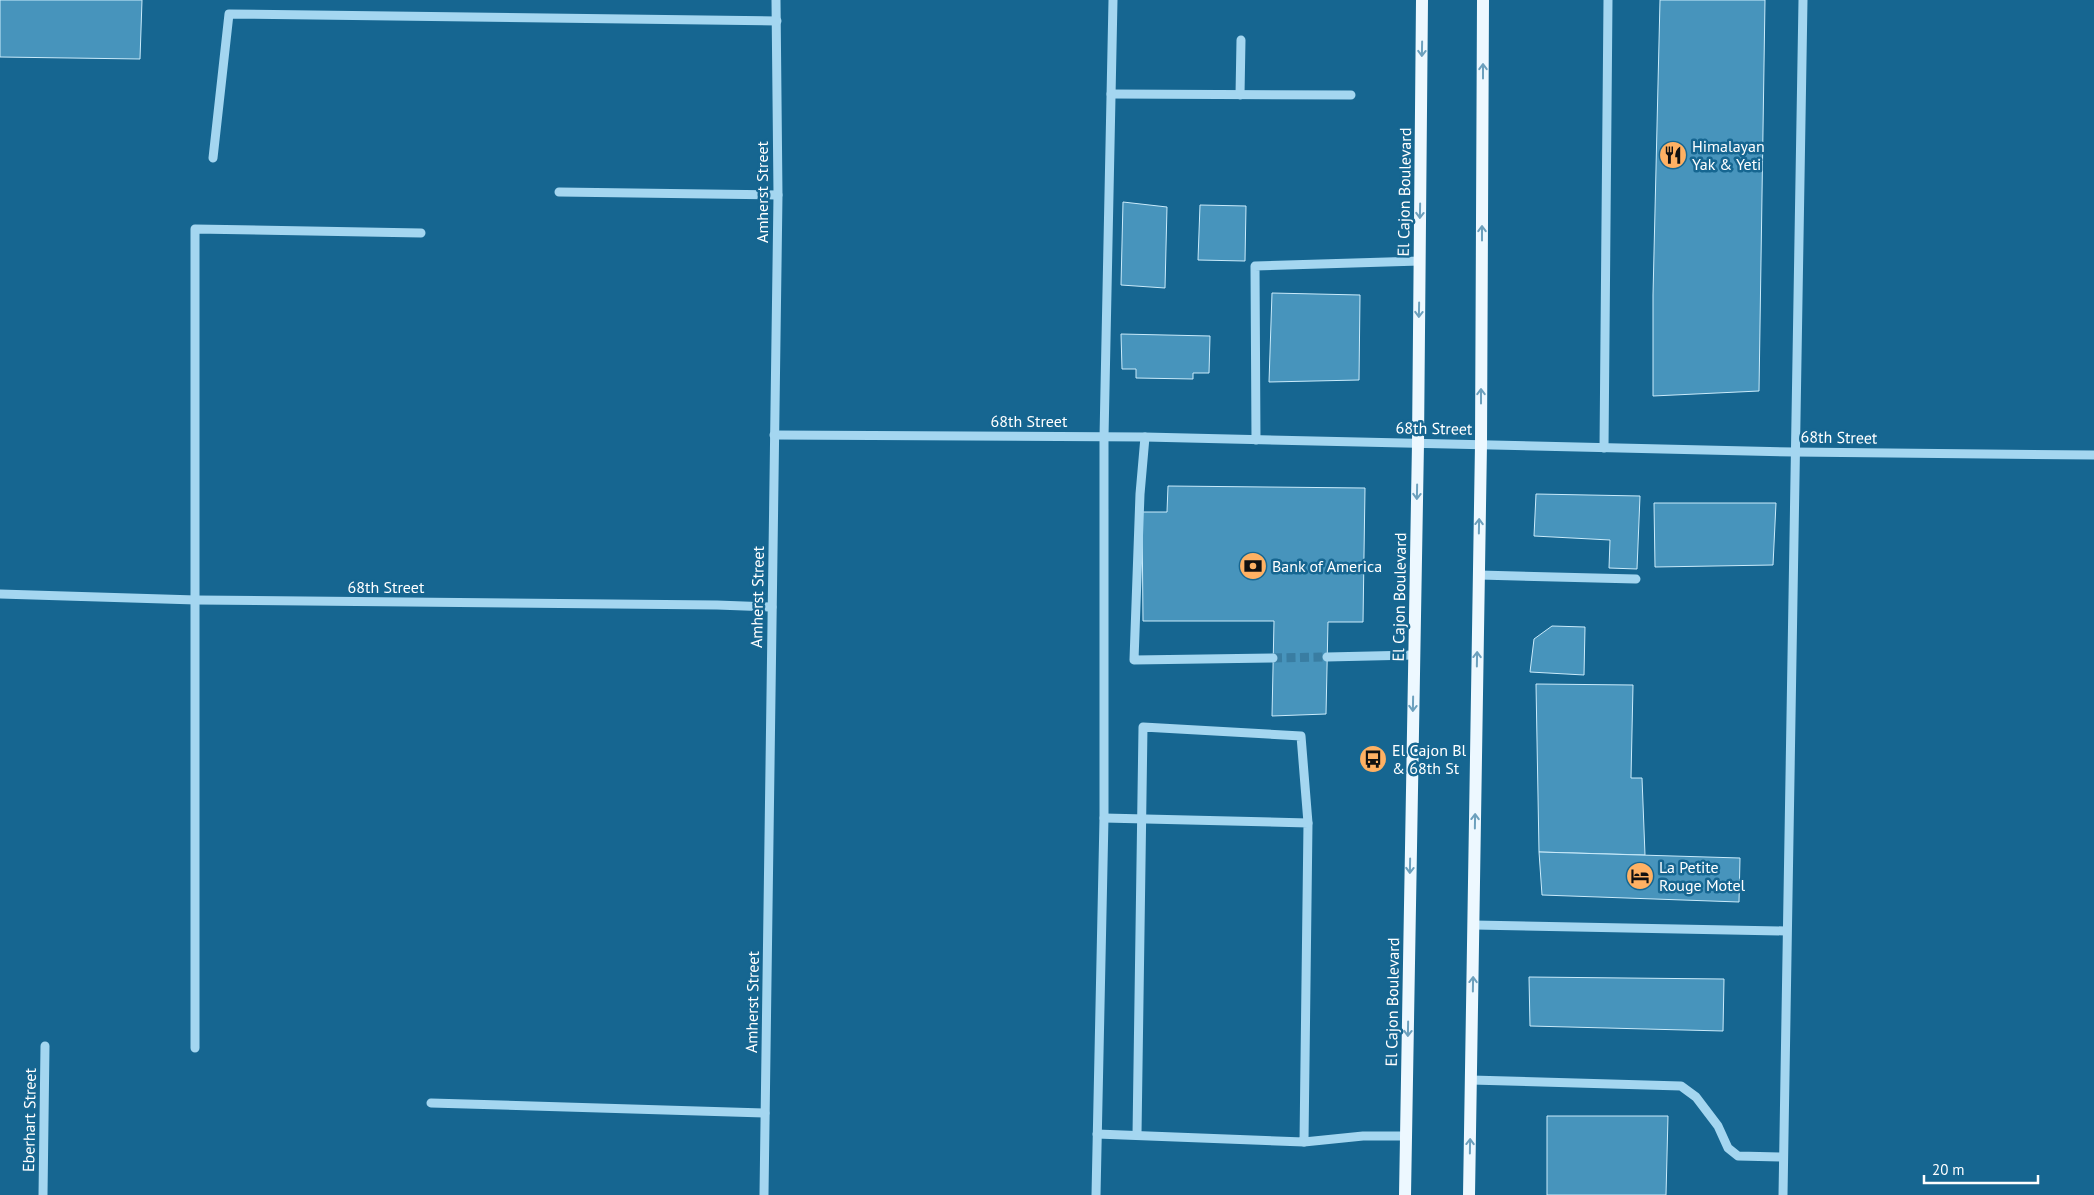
<svg xmlns="http://www.w3.org/2000/svg" width="2094" height="1195" viewBox="0 0 2094 1195" font-family="'PT Sans',sans-serif">
  <style>
    .building { fill: #4794bc; stroke: #caebfb }
    .lines { fill: none; stroke-linecap: round; stroke-linejoin: round }
    .minor-tunnel { stroke: #397da2; stroke-width: 9; stroke-dasharray: 9 4.5; stroke-linecap: butt }
    .minor { stroke: #a4d6f0; stroke-width: 9 }
    .major { stroke: #edf8ff; stroke-width: 12 }
    .oneway { stroke: #6ca0bd }
    .labels { text-anchor: middle; stroke-width: 5; stroke-linejoin: round; paint-order: stroke }
    .poi-label { font-size: 16px; fill: #fff; stroke: #166691; text-anchor: start }
    .street-label { font-size: 16px; fill: #fff; stroke: #166691 }
  </style>
  <rect width="100%" height="100%" fill="#166691"/>
  <g class="building">
    <path d="M0 0H142L140 59 0 57Z"/>
    <path d="M1660 0H1765L1759 391 1653 396V295Z"/>
    <path d="M1123 202 1167 207 1165 288 1121 285Z"/>
    <path d="M1200 205 1246 206 1245 261 1198 260Z"/>
    <path d="M1272 293 1360 295 1359 380 1269 382Z"/>
    <path d="M1121 334 1210 336 1209 373H1193V379L1136 378V369H1122Z"/>
    <path d="M1168 486 1365 488 1363 622H1328L1326 714 1272 716 1274 621H1143L1142 512H1167Z"/>
    <path d="M1536 494 1640 496 1637 569 1609 568 1610 540 1534 536Z"/>
    <path d="M1654 503H1776L1773 565 1655 567Z"/>
    <path d="M1552 626 1585 627 1584 675 1530 672 1534 639Z"/>
    <path d="M1536 684 1633 685 1631 778H1642L1645 855 1539 852Z"/>
    <path d="M1539 852 1740 858 1739 902 1542 895Z"/>
    <path d="M1529 977 1724 979 1723 1031 1530 1026Z"/>
    <path d="M1547 1116H1668L1666 1195H1547Z"/>
  </g>
  <g class="lines">
    <path class="minor-tunnel" d="M1273 658 1327 657"/>
    <g class="minor">
      <path d="M1111 94 1351 95"/>
      <path d="M1240 95 1241 40"/>
      <path d="M213 158 229 14 777 21"/>
      <path d="M559 192 778 195"/>
      <path d="M774 435 1145 437 1794 452 2094 455"/>
      <path d="M1145 437 1140 494 1134 660 1273 658"/>
      <path d="M1256 440 1255 266 1420 261"/>
      <path d="M1604 448 1608 0"/>
      <path d="M1479 575 1636 579"/>
      <path d="M0 594 196 600 717 605 772 607"/>
      <path d="M1327 657 1414 655"/>
      <path d="M1474 925 1786 931"/>
      <path d="M195 1048V229L421 233"/>
      <path d="M1471 1080 1681 1086 1696 1097 1718 1126 1728 1148 1738 1156 1783 1157"/>
      <path d="M431 1103 765 1113"/>
      <path d="M1097 1134 1304 1142 1308 823 1104 818"/>
      <path d="M1137 1135 1143 727 1301 736 1308 823"/>
      <path d="M1304 1142 1363 1136H1406"/>
      <path d="M43 1195 45 1046"/>
      <path d="M764 1195 778 195 776 0"/>
      <path d="M1096 1195 1104 818V437L1113 0"/>
      <path d="M1783 1195 1803 0"/>
    </g>
    <g class="major">
      <path d="M1405 1195 1418 443 1422 0"/>
      <path d="M1469 1195 1481 444 1483 0"/>
    </g>
  </g>
  <defs><path id="oneway-shaft" d="M-6 0H5M1.5-3L5.5 0L1.5 3" fill="none" stroke-width="1.6" stroke-linecap="round" stroke-linejoin="round" transform="scale(1.25)"/></defs>
  <g class="oneway">
    <use href="#oneway-shaft" transform="translate(1422 49) rotate(91)"/>
    <use href="#oneway-shaft" transform="translate(1483 71) rotate(-90)"/>
    <use href="#oneway-shaft" transform="translate(1420 211) rotate(91)"/>
    <use href="#oneway-shaft" transform="translate(1482 233) rotate(-90)"/>
    <use href="#oneway-shaft" transform="translate(1419 310) rotate(91)"/>
    <use href="#oneway-shaft" transform="translate(1481 396) rotate(-90)"/>
    <use href="#oneway-shaft" transform="translate(1417 492) rotate(91)"/>
    <use href="#oneway-shaft" transform="translate(1479 526) rotate(-89)"/>
    <use href="#oneway-shaft" transform="translate(1477 659) rotate(-89)"/>
    <use href="#oneway-shaft" transform="translate(1413 704) rotate(91)"/>
    <use href="#oneway-shaft" transform="translate(1475 821) rotate(-89)"/>
    <use href="#oneway-shaft" transform="translate(1410 866) rotate(91)"/>
    <use href="#oneway-shaft" transform="translate(1473 984) rotate(-89)"/>
    <use href="#oneway-shaft" transform="translate(1408 1029) rotate(91)"/>
    <use href="#oneway-shaft" transform="translate(1470 1146) rotate(-89)"/>
  </g>
  <defs>
    <g id="restaurant-disc" transform="scale(1.4375)"><circle r="9.5" fill="#ffb163" stroke="#166691"/><path d="M-5-6h1v4h1v-4h1v4h1v-4h1v5L-1.5 .5V6h-2V.5L-5-1ZM5-6V6H3V1.5H1.5Q1.5-4 5-6Z" fill="#111"/></g>
    <g id="bank-disc" transform="scale(1.4375)"><circle r="9.5" fill="#ffb163" stroke="#166691"/><path d="M-6-4H6V4H-6ZM0-2.3a2.3 2.3 0 1 0 0 4.6a2.3 2.3 0 1 0 0-4.6Z" fill="#111"/></g>
    <g id="bus-disc" transform="scale(1.4375)"><circle r="9.5" fill="#ffb163" stroke="#166691"/><path d="M-5-6H5V4H4V6H2V4H-2V6H-4V4H-5ZM-3.5-4V0h7V-4ZM-3.5 1.2v1.5H-2V1.2ZM2 1.2v1.5H3.5V1.2Z" fill="#111"/></g>
    <g id="hotel-disc" transform="scale(1.4375)"><circle r="9.5" fill="#ffb163" stroke="#166691"/><path d="M-6-4.5h1.5V1H6V5H4.5V3h-9V5H-6ZM-4 0a1.8 1.8 0 1 1 3.6 0ZM.5 0V-2.5h3Q6-2.5 6 0Z" fill="#111"/></g>
  </defs>
  <g fill-rule="evenodd">
    <use href="#restaurant-disc" x="1673" y="155"/>
    <use href="#bank-disc" x="1253" y="566"/>
    <use href="#bus-disc" x="1373" y="759"/>
    <use href="#hotel-disc" x="1640" y="876"/>
  </g>
  <g class="labels">
    <g class="poi-label">
      <text x="1692" y="152">Himalayan<tspan x="1692" dy="18">Yak &amp; Yeti</tspan></text>
      <text x="1272" y="572">Bank of America</text>
      <text x="1392" y="756">El Cajon Bl<tspan x="1392" dy="18">&amp; 68th St</tspan></text>
      <text x="1659" y="873">La Petite<tspan x="1659" dy="18">Rouge Motel</tspan></text>
    </g>
    <g class="street-label">
      <text transform="translate(762 192) rotate(-90)" y="6">Amherst Street</text>
      <text transform="translate(1404 192) rotate(-89)" y="6">El Cajon Boulevard</text>
      <text x="1029" y="427">68th Street</text>
      <text transform="translate(1434 428) rotate(1)" y="6">68th Street</text>
      <text transform="translate(1839 437) rotate(1)" y="6">68th Street</text>
      <text x="386" y="593">68th Street</text>
      <text transform="translate(757 597) rotate(-89)" y="6">Amherst Street</text>
      <text transform="translate(1399 597) rotate(-89)" y="6">El Cajon Boulevard</text>
      <text transform="translate(752 1002) rotate(-89)" y="6">Amherst Street</text>
      <text transform="translate(1392 1002) rotate(-89)" y="6">El Cajon Boulevard</text>
      <text transform="translate(29 1120) rotate(-89)" y="6">Eberhart Street</text>
    </g>
  </g>
  <path d="M1924 1175v8h114v-8" fill="none" stroke="#ffffff" stroke-width="2.5"/>
  <text x="1932" y="1175" font-size="15" fill="#ffffff" stroke="#166691" stroke-width="4" paint-order="stroke">20 m</text>
</svg>
